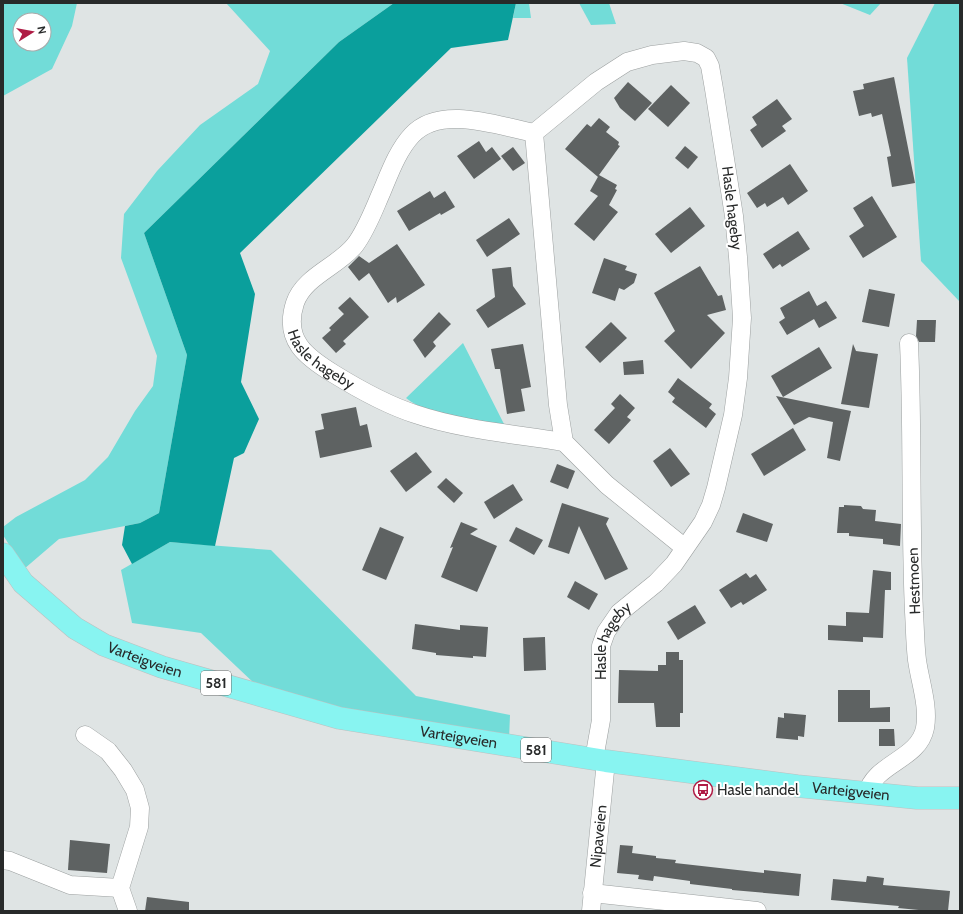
<svg xmlns="http://www.w3.org/2000/svg" width="963" height="914" viewBox="0 0 963 914" font-family="Cabin,sans-serif">
  <style>
    .green { fill: #72dcd8; fill-rule: evenodd }
    .water { fill: #0a9f9c }
    .building { fill: #5e6262 }
    .lines { fill: none; stroke-linecap: round; stroke-linejoin: round }
    .street-casing { stroke: #9ca0a0; stroke-width: 19 }
    .primary-casing { stroke: #bebfbf; stroke-width: 23 }
    .street { stroke: #fff; stroke-width: 18 }
    .primary { stroke: #88f4f1; stroke-width: 22 }
    .labels { text-anchor: middle; stroke-width: 4; stroke-linejoin: round; paint-order: stroke }
    .shield { fill: #fff; stroke: #686a6a; stroke-width: 1 }
    .shield-label { font-size: 14px; font-weight: bold; fill: #282a2a }
    .street-label { font-size: 15px; fill: #282a2a; stroke: #fff }
    .poi-label { font-size: 15px; fill: #282a2a; stroke: #fff; text-anchor: start }
  </style>
  <rect width="100%" height="100%" fill="#dfe4e4"/>
  <g class="green">
    <path d="M3 3H77L72 26 52 69 3 96ZM20 20H44V44H20Z"/>
    <path d="M226 3H394L339 42 144 233 187 355 159 513 140 523 59 539 24 569 3 535V527L16 517 85 480 108 457 135 411 153 386 157 356 121 258 124 214 157 171 200 125 258 84 270 51Z"/>
    <path d="M516 3H529L531 18H513Z"/>
    <path d="M579 3H609L616 24 591 25Z"/>
    <path d="M840 3H881L870 15Z"/>
    <path d="M935 3H960V302L921 261 907 58Z"/>
    <path d="M463 343 505 426C474 420 430 417 406 398Z"/>
    <path d="M170 542 271 550 416 696 510 715 509 740 353 714 258 687 201 633 132 623 121 570Z"/>
  </g>
  <path class="water" d="M394 3H516L508 40 451 48 240 253 255 294 241 382 259 419 244 453 234 458 215 546 170 542 132 564 122 545 125 526 140 523 159 513 187 355 144 233 339 42Z"/>
  <g class="building">
    <path d="M894 77 915 183 892 187 887 157 891 156 882 114 872 117 871 113 859 116 853 91 864 89 863 84Z"/>
    <path d="M628 82 652 103 635 121 620 108 614 98Z"/>
    <path d="M671 85 690 103 668 127 648 109Z"/>
    <path d="M777 99 792 119 782 126 786 131 762 148 750 130 757 125 752 117Z"/>
    <path d="M599 118 610 127 606 132 619 142 618 145 620 146 599 175 617 185 615 189 617 190 609 205 618 212 594 241 574 224 598 196 590 191 599 175 598 177 565 149 587 124 591 127Z"/>
    <path d="M479 141 486 152 492 147 501 159 474 179 457 156Z"/>
    <path d="M685 146 698 157 688 169 675 158Z"/>
    <path d="M513 147 525 163 513 171 501 156Z"/>
    <path d="M790 164 808 191 788 205 783 197 767 207 765 203 757 208 747 193Z"/>
    <path d="M430 191 434 198 445 191 455 207 441 215 440 213 409 231 397 211Z"/>
    <path d="M872 196 897 237 863 258 849 236 864 226 853 208Z"/>
    <path d="M690 207 705 226 671 253 655 234Z"/>
    <path d="M509 218 520 234 487 257 476 240Z"/>
    <path d="M798 231 810 249 782 267 780 264 773 269 763 254Z"/>
    <path d="M397 244 425 285 397 303 396 297 388 303 369 273 359 281 348 267 359 256 369 263Z"/>
    <path d="M604 258 627 266 625 270 637 274 634 283 624 290 619 288 615 301 592 293Z"/>
    <path d="M700 266 718 296 722 295 726 310 707 315 725 333 691 369 664 341 675 331 654 293Z"/>
    <path d="M511 267 513 286 526 304 488 328 476 310 495 297 492 269Z"/>
    <path d="M869 289 895 294 889 327 862 322Z"/>
    <path d="M809 291 817 306 826 301 837 318 819 328 814 319 787 335 779 322 785 318 780 308Z"/>
    <path d="M350 297 369 317 343 341 346 344 336 353 322 338 331 330 329 328 344 314 338 308Z"/>
    <path d="M439 312 451 324 433 342 436 346 425 358 413 340Z"/>
    <path d="M917 320H936L935 342H919L916 336Z"/>
    <path d="M611 322 627 338 600 363 585 347Z"/>
    <path d="M523 344 531 387 521 389 525 411 507 414 500 369H495L491 349Z"/>
    <path d="M853 344 856 351 878 354 869 408 841 404Z"/>
    <path d="M819 347 832 368 783 397 771 376Z"/>
    <path d="M643 360 644 374 624 375 623 362Z"/>
    <path d="M678 378 712 404 709 408 716 414 706 428 672 402 675 398 668 392Z"/>
    <path d="M620 394 635 408 627 417 631 420 609 444 594 430 615 408 611 404Z"/>
    <path d="M776 396 851 411 840 461 827 458 833 422 809 417 794 425Z"/>
    <path d="M356 407 360 426 367 424 372 447 320 458 315 431 324 429 321 414Z"/>
    <path d="M793 428 806 450 764 476 751 454Z"/>
    <path d="M670 448 690 474 671 487 653 461Z"/>
    <path d="M416 452 432 472 406 492 390 471Z"/>
    <path d="M557 464 575 471 568 489 550 482Z"/>
    <path d="M446 478 463 493 454 503 437 487Z"/>
    <path d="M513 484 523 500 494 519 484 502Z"/>
    <path d="M562 503 609 518 606 524 628 569 605 580 579 526 569 554 548 547Z"/>
    <path d="M844 505 861 506 863 509 876 510 875 521 901 524 900 546 883 544V539L849 536V533H837L839 507H844Z"/>
    <path d="M743 513 773 524 767 542 736 532Z"/>
    <path d="M461 522 478 529 470 534 497 546 477 592 441 577 453 547 450 548Z"/>
    <path d="M380 527 404 537 386 580 362 570Z"/>
    <path d="M516 527 543 540 534 555 509 541Z"/>
    <path d="M873 570 891 572V590H885L883 638 863 637V642L828 640V625L846 626V612L869 613Z"/>
    <path d="M746 573 750 578 756 574 767 590 743 605 741 602 731 608 719 590Z"/>
    <path d="M575 581 598 594 589 610 567 597Z"/>
    <path d="M695 605 706 623 678 640 667 622Z"/>
    <path d="M415 624 460 630V625L488 627 486 657 473 656V658L436 655V653L412 649Z"/>
    <path d="M545 637 546 670 524 671 523 638Z"/>
    <path d="M666 652H679V660H683V713H680V727H656L654 703H618L619 670 658 671V665H666Z"/>
    <path d="M838 690H870V708L890 707V722H838Z"/>
    <path d="M784 713 806 715 804 737 798 736V740L776 738 778 717 784 718Z"/>
    <path d="M879 729H894L895 746H879Z"/>
    <path d="M70 840 110 844 107 873 68 870Z"/>
    <path d="M620 845 633 846 632 853 656 856V858L676 860 675 863 764 873V870L801 874 799 896 732 890V889L690 884V881L654 876 653 881 638 879 639 875 617 873Z"/>
    <path d="M867 876 884 878 883 885 950 891 948 911H929L898 908 899 906 831 900 833 879 866 882Z"/>
    <path d="M147 897 189 902V911H145Z"/>
  </g>
  <g class="lines">
    <g class="street-casing">
      <g id="street">
        <path id="s1" d="M534 133C499 126 440 104 412 135 398 150 390 172 382 191 374 209 367 229 355 245 339 266 304 276 295 303 283 340 306 357 334 374 360 390 387 405 415 414 462 430 516 434 564 442"/>
        <path d="M85 735 108 751 123 770 135 790 140 808 139 827 120 888 128 911"/>
        <path id="s2" d="M594 759 601 720V646L606 632 619 613 656 583 674 564 703 522 711 505 716 488 733 415 738 378 742 318 738 257 734 216 714 89 710 66 706 58 697 53 684 51 652 55 627 62 596 82 534 133 558 405 564 442 607 485 685 548"/>
        <path d="M867 794C874 763 919 760 925 728 929 706 920 682 917 660 915 644 915 627 914 612 910 522 913 432 909 343"/>
        <path d="M3 860 10 861 70 885 120 888"/>
        <path d="M592 893 757 911"/>
        <path id="s3" d="M591 911 606 761"/>
      </g>
    </g>
    <g class="primary-casing">
      <g id="primary">
        <path id="s4" d="M3 554 23 583 75 628 104 645 162 667 339 718 606 761 797 786 917 798H960"/>
      </g>
    </g>
    <use href="#street" class="street"/>
    <use href="#primary" class="primary"/>
  </g>
  <defs>
    <g id="bus-ring" transform="scale(1)"><circle r="9.5" fill="#fff" stroke="#af1c45" stroke-width="1.5"/><path d="M-5-6H5V4H4V6H2V4H-2V6H-4V4H-5ZM-3.5-4V0h7V-4ZM-3.5 1.2v1.5H-2V1.2ZM2 1.2v1.5H3.5V1.2Z" fill="#af1c45"/></g>
  </defs>
  <g fill-rule="evenodd">
    <use href="#bus-ring" x="703" y="790"/>
  </g>
  <g class="labels">
    <g class="shield">
      <rect x="201" y="671" width="30" height="24" rx="3"/>
      <rect x="521" y="738" width="30" height="24" rx="3"/>
    </g>
    <g class="shield-label">
      <text x="216" y="688">581</text>
      <text x="536" y="755">581</text>
    </g>
    <g class="street-label">
      <text transform="translate(732 208) rotate(83)" y="5">Hasle hageby</text>
      <text dy="5" stroke="none"><textPath href="#s1" startOffset="406">Hasle hageby</textPath></text>
      <text transform="translate(914 581) rotate(-92)" y="5">Hestmoen</text>
      <text dy="5" stroke="none"><textPath href="#s2" startOffset="122">Hasle hageby</textPath></text>
      <text dy="5" stroke="none"><textPath href="#s4" startOffset="181">Varteigveien</textPath></text>
      <text dy="5" stroke="none"><textPath href="#s4" startOffset="505">Varteigveien</textPath></text>
      <text dy="5" stroke="none"><textPath href="#s4" startOffset="901">Varteigveien</textPath></text>
      <text dy="5" stroke="none"><textPath href="#s3" startOffset="75">Nipaveien</textPath></text>
    </g>
    <g class="poi-label">
      <text x="717" y="795">Hasle handel</text>
    </g>
  </g>
  <rect width="963" height="914" fill="none" stroke="#282a2a" stroke-width="8"/>
  <g transform="translate(32 32) rotate(79)"><circle r="19" fill="#ffffff" stroke="#a9aaaa"/>
  <path d="M0-3L7 15L0 10L-7 15Z" fill="#af1c45"/>
  <text y="-6" font-size="11" font-weight="bold" text-anchor="middle" fill="#282a2a">N</text>
  </g>
</svg>
